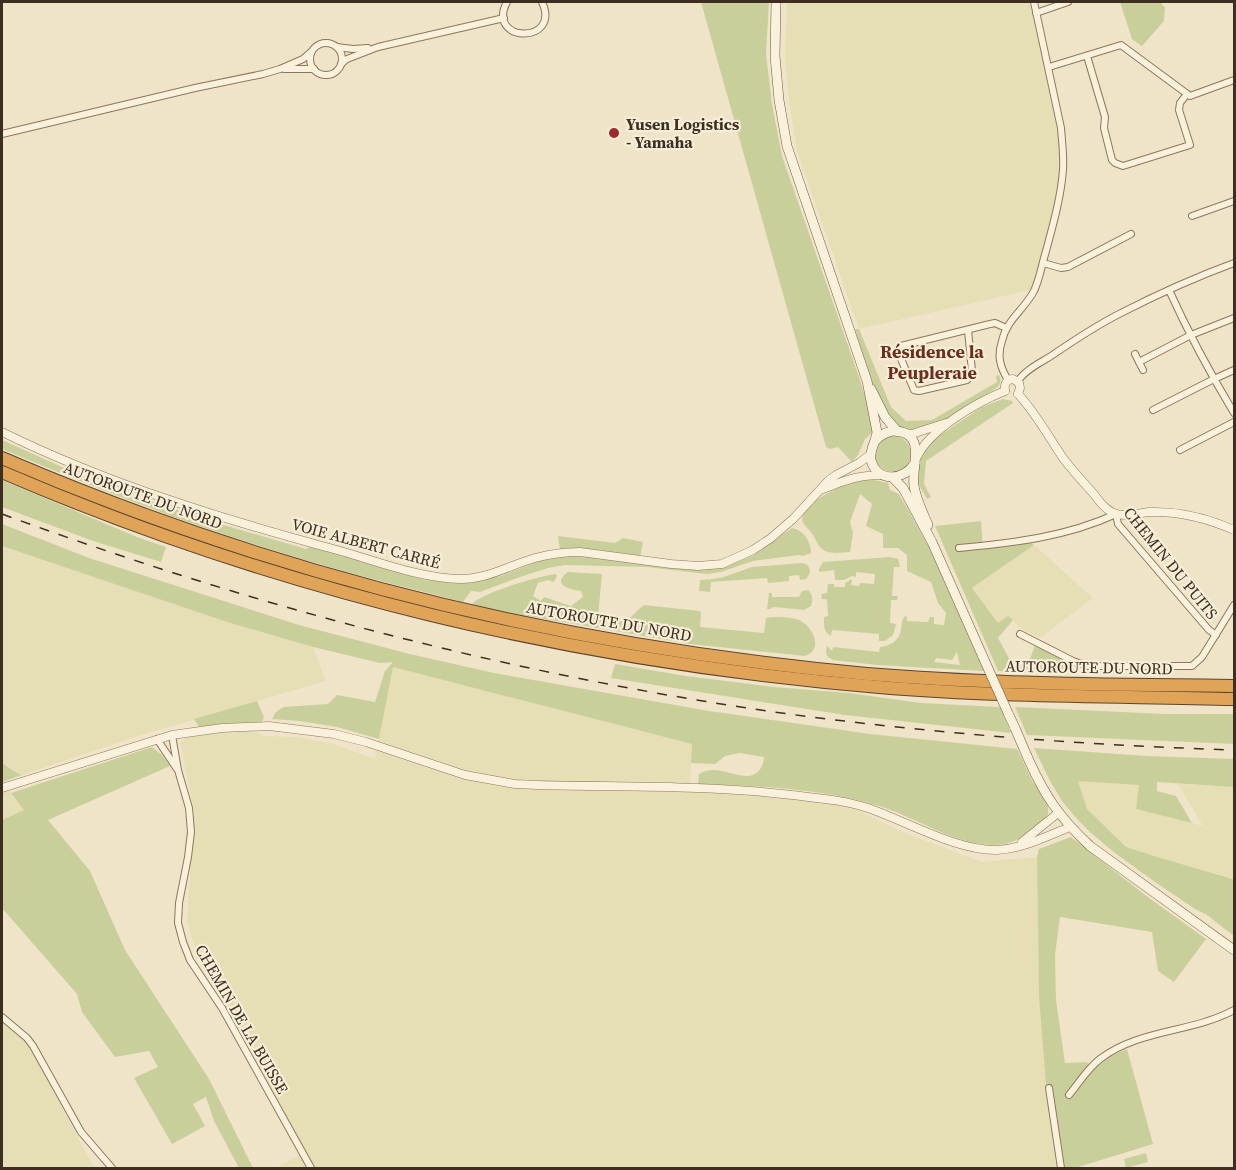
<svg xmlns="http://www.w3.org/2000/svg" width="1236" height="1170" viewBox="0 0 1236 1170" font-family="'Source Serif 4',serif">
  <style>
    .farmland { fill: #e6deb5 }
    .green { fill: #c9cf9b; fill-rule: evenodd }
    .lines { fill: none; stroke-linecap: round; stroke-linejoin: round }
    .minor-casing { stroke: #8d765c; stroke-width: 8 }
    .tertiary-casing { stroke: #8d765c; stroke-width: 9 }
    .secondary-casing { stroke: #6f573f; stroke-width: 10 }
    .motorway-casing { stroke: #5b4430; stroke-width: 14 }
    .minor { stroke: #faf1dc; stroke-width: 6 }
    .tertiary { stroke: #faf1dc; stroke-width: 8 }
    .secondary { stroke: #faf1dc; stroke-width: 9 }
    .motorway { stroke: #e0a458; stroke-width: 12 }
    .rail { stroke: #3d2e20; stroke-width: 1.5; stroke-dasharray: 10 10; stroke-linecap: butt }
    .secondary-bridge-casing { stroke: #6f573f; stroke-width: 10; stroke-linecap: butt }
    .secondary-bridge { stroke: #faf1dc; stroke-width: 9 }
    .poi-dot { fill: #9e2a2b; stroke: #f7eed8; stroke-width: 2 }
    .labels { text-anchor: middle; stroke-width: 4.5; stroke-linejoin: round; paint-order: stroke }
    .poi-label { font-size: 16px; font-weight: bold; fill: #3d2e20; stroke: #f7eed8; text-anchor: start }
    .street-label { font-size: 16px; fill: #3d2e20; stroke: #f7eed8 }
    .neighbourhood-label { font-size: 18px; font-weight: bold; fill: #6b2e1e; stroke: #f7eed8 }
  </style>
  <rect width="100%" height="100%" fill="#f0e4c8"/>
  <g class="farmland">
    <path d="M787 2H1034L1061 128V185L1035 289 859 329 797 151 789 101 785 58Z"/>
    <path d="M1034 545 1093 598 1040 638 1022 629 1008 616 998 623 972 588Z"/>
    <path d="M2 546 227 622 313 647 326 681 141 735 22 775 15 772 10 767 2 763Z"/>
    <path d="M393 667 692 744 690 788 756 791 848 806 910 835 982 862 1037 857 1039 996 1064 1168H314L193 942 187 920 194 812 180 742 188 736 252 730 263 736 298 737 333 744 375 759Z"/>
    <path d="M1077 780 1140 785 1136 809 1203 826 1178 784 1234 787V882L1233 878 1154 856 1126 847 1087 809Z"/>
    <path d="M7 789 24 810 2 820V791Z"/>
    <path d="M2 1018 26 1039 94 1168H2Z"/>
    <path d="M299 1155 306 1168H276Z"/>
  </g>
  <g class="green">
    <path d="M701 2H769L766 54 772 104 782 156 859 377 873 423V432L865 439 858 455 852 462 838 447 830 449 826 447Z"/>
    <path d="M1120 2H1162V5L1165 7 1164 21 1142 46 1132 39Z"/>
    <path d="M855 329H859L891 407 906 421 932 420 997 382 996 376 999 375C1002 382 1001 384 995 389 972 404 949 420 923 429 920 429 917 431 914 431 881 434 863 353 855 329Z"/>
    <path d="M1003 399 1012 401 1013 403 926 461 924 484 931 497 927 499 918 483V470L924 447 933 440 982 407Z"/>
    <circle cx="893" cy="454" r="18"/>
    <path d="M2 440 80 475 130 494 210 521 306 549 311 546 425 580 446 582 458 583 481 580 501 576 538 561 561 557 558 536 615 543 623 538 643 542 639 562 697 569H714L727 566 754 555 792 528C804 530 811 542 811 553L803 556 799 555 753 561 721 572 707 574 646 567 565 565 548 568 520 577 480 592 471 591 463 602C401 586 339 571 279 552 184 523 93 487 2 449Z"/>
    <path d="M870 479 888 483 890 490 899 494 928 545 984 671 877 665 833 660C826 657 825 654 827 646L832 651 833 647 879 652 880 647C890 646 899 641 901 630 902 624 901 621 905 616L907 617V621L928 622 930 617H934V624L944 625 946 613 938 603 931 582 907 571V555L898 548H883V534L866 526 872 504 860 494 850 522 853 533 850 552C840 552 828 556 820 547 817 544 816 539 813 535 810 529 804 527 802 520 800 504 843 484 856 481 861 480 865 480 870 479ZM957 652 960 665 934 662 936 658 952 660Z"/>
    <path d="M2 480 137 537 166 547 161 562 93 541 2 507Z"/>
    <path d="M981 521 983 549 1031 543 1034 545 972 588 998 623 1008 616 1013 620 998 638 1010 660 1009 665H1028L1035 645 1067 661 1065 669 1044 668 1033 673 998 671 935 526Z"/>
    <path d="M2 524 89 558 299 625 410 654 494 673 709 711 870 734 1017 749C1023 760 1027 771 1033 782 1038 789 1045 797 1048 805 1048 807 1048 812 1048 814 1046 820 1040 824 1036 828 1022 839 1009 846 990 845 951 843 916 817 879 806 821 788 758 786 698 784L699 774C715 764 731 776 747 776 758 776 764 766 764 757L740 753 725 756 715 764 691 763 692 744 393 667 379 739 337 727 300 721 272 719 275 713 283 707 328 704 337 695 375 702 385 671 393 662 380 663 313 647 227 622 2 546Z"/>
    <path d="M890 557 898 559 900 567H894L892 596H898L897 600H891L890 623 896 624 893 635 885 641H879V634L832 630 831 636C823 631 824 626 824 617L828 616 827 599H822L821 594 827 593 828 584H834V587H845V583L852 579 851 585 859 586 860 583 874 584 875 574 856 572V577L852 576 844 580H835L834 570 819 572V569L823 562Z"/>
    <path d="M802 563C808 564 810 567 810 573L806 579 800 580 799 575 789 576V581L768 583 767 578 711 582 710 592 699 591 700 580 713 579 724 577 752 567Z"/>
    <path d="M568 572 602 574 598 617 607 618V624L609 625 610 619 626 622 639 609 644 605 700 611 701 614 700 627 764 633 766 618C773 616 792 617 799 620 813 626 824 650 805 656L690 644 488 609 472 604C483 592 537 577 555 574L557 575 555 580 553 582 548 580 538 583 533 596 541 601 544 597 571 606 583 597 581 591C569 590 551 584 568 572Z"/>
    <path d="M808 590C813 595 813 600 811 606L804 610 774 607 770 609H767L769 593H772V597H799L802 591Z"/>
    <path d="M615 664 686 676 774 687 849 693 921 703 1000 707 1011 733 845 715 611 678Z"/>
    <path d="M257 701 264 717 261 723H237L199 727 194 719Z"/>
    <path d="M1015 707 1164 714H1234V744L1027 735Z"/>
    <path d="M152 747 162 755 170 766 48 820 90 871 125 950 209 1079 253 1168H239L214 1121 206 1097 193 1104 205 1126 172 1144 134 1078 158 1067 149 1051 115 1057 82 1012 77 994 2 908V820L24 810 11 793Z"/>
    <path d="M1034 748 1147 756 1234 759V787L1157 782V791L1176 796 1192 823 1136 809 1139 785 1078 781 1087 809 1126 847 1154 856 1233 879 1234 882V936L1207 915 1195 909 1155 882 1115 853 1091 833 1077 819 1062 801 1050 781Z"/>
    <path d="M2 763C9 767 14 772 22 775L2 782Z"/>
    <path d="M1071 837 1145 895 1206 939 1174 982 1158 971 1152 932 1060 917 1055 955 1056 1000 1065 1063 1086 1062 1096 1068 1109 1057 1127 1049 1153 1144 1075 1168H1064L1055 1106 1047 1096 1039 996 1037 857 1039 849Z"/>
    <path d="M1146 1153 1148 1162 1126 1168 1124 1159Z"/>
  </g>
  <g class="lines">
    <g class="minor-casing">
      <g id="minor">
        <path d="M507 2C485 43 562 45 542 2"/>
        <path d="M1036 13 1068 2"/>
        <circle cx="326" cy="59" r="16"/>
        <path d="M337 47 353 49 368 48"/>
        <path d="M1087 56 1105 117 1104 128 1112 160 1115 163 1123 166 1190 145 1179 110 1180 103 1187 94"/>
        <path d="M341 64 347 59 378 47 504 18"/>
        <path d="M1049 67 1121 45 1190 96 1234 80"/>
        <path d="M284 69H314"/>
        <path d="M2 134 195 88 263 74 280 69 303 59 311 52"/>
        <path d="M1192 216 1234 201"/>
        <path d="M1043 263 1061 268 1068 267 1131 234"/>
        <path d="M1169 290C1188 332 1210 373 1234 413"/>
        <path d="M968 330 972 371 971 375 967 380 919 391 914 390 899 354V350L901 346 990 324 995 323 1006 328"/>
        <path d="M1135 354 1143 370"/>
        <path d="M1139 362 1191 335 1234 318"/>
        <path d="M1008 380C1000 367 997 356 1002 341 1007 319 1024 310 1034 291 1040 278 1042 264 1046 251 1053 225 1061 197 1063 170 1064 156 1062 142 1061 128L1034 2"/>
        <path d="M1018 381C1025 370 1040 363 1051 356 1073 341 1097 325 1121 313 1158 294 1196 277 1234 263"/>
        <path d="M1153 410 1214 379 1234 370"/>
        <path d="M1180 450 1234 422"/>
        <path d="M959 548C1013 543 1066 537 1116 514L1118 524 1130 538 1209 630 1216 635"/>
        <path d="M1020 634 1073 661 1088 666H1192L1202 657 1234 605"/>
        <path d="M172 735 178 770 189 808 191 832 188 857 179 903 178 923 183 942 190 960 222 1008 311 1168"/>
        <path d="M157 739 177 769"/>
        <path d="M2 1017 27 1038 33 1046 81 1132 112 1168"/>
        <path d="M1049 1088 1061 1168"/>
        <path d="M1069 1095C1079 1083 1087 1069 1100 1059 1139 1029 1192 1033 1234 1010"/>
      </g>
    </g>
    <g class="tertiary-casing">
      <g id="tertiary">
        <path d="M1005 391C1004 385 1006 379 1013 379L1019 383 1020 388 1018 394"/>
        <path d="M1018 394C1036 413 1048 436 1063 458 1072 470 1083 482 1093 493 1099 501 1107 512 1117 514 1127 517 1139 513 1149 512 1179 511 1207 518 1234 530"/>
        <path d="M2 432C108 484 222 519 337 550 377 561 418 578 461 579 488 579 510 565 535 558 550 554 565 552 580 552L671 564 698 566 722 564 753 550 771 538 793 519 828 481 836 475 859 463 871 454"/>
        <path d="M903 433 912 434 946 423"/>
        <path d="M917 457C929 430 977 402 1005 391"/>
        <path d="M823 489C846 480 858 475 883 475"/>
        <path d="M2 788 172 735 222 728 269 726 334 734 366 742 465 775 515 784 538 785C622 787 709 785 792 795 817 798 844 800 868 808 906 821 957 851 997 850 1022 849 1047 836 1070 827"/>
        <path d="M1022 842 1058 813"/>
      </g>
    </g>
    <g class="secondary-casing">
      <g id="secondary">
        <path d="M776 2 775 56 779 100 787 146 867 381 877 432C876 442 869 450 871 460 877 483 904 481 915 463"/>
        <path d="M871 389 885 417 898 432"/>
        <path d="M876 440C882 434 888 430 897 431 927 435 911 467 914 486 916 499 923 513 928 525"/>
        <path d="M892 477 903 488 932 542 983 657"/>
        <path d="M1008 713 1015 728"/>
        <path d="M1027 756C1044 795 1059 817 1090 846L1234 950"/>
      </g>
    </g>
    <g class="motorway-casing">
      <g id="motorway">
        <path d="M2 458C276 576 569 647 867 674 989 684 1112 685 1234 686"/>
        <path d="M2 472C280 592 578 662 879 687 997 697 1116 696 1234 699"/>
      </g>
    </g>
    <use href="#minor" class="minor"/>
    <use href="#tertiary" class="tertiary"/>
    <use href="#secondary" class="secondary"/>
    <use href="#motorway" class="motorway"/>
    <path class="rail" d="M2 514C252 606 510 674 774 712 927 733 1080 745 1234 750"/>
    <g class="secondary-bridge-casing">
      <g id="secondary-bridge">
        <path d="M983 657 1008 713"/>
        <path d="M1015 728 1027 756"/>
      </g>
    </g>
    <use href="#secondary-bridge" class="secondary-bridge"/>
  </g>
  <circle class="poi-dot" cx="614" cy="133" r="6"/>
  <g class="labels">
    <g class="poi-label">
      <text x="626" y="130">Yusen Logistics<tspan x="626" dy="18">- Yamaha</tspan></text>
    </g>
    <g class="street-label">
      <text transform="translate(143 495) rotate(20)" y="6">AUTOROUTE DU NORD</text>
      <text transform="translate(366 543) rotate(15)" y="6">VOIE ALBERT CARRÉ</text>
      <text transform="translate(1171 563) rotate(51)" y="6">CHEMIN DU PUITS</text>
      <text transform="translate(609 621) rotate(10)" y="6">AUTOROUTE DU NORD</text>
      <text transform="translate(1089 667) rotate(1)" y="6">AUTOROUTE DU NORD</text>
      <text transform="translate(242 1019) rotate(60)" y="6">CHEMIN DE LA BUISSE</text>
    </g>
    <g class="neighbourhood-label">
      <text x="932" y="358">Résidence la<tspan x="932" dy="21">Peupleraie</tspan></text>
    </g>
  </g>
  <rect width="1236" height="1170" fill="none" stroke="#3d2e20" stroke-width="6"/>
</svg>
